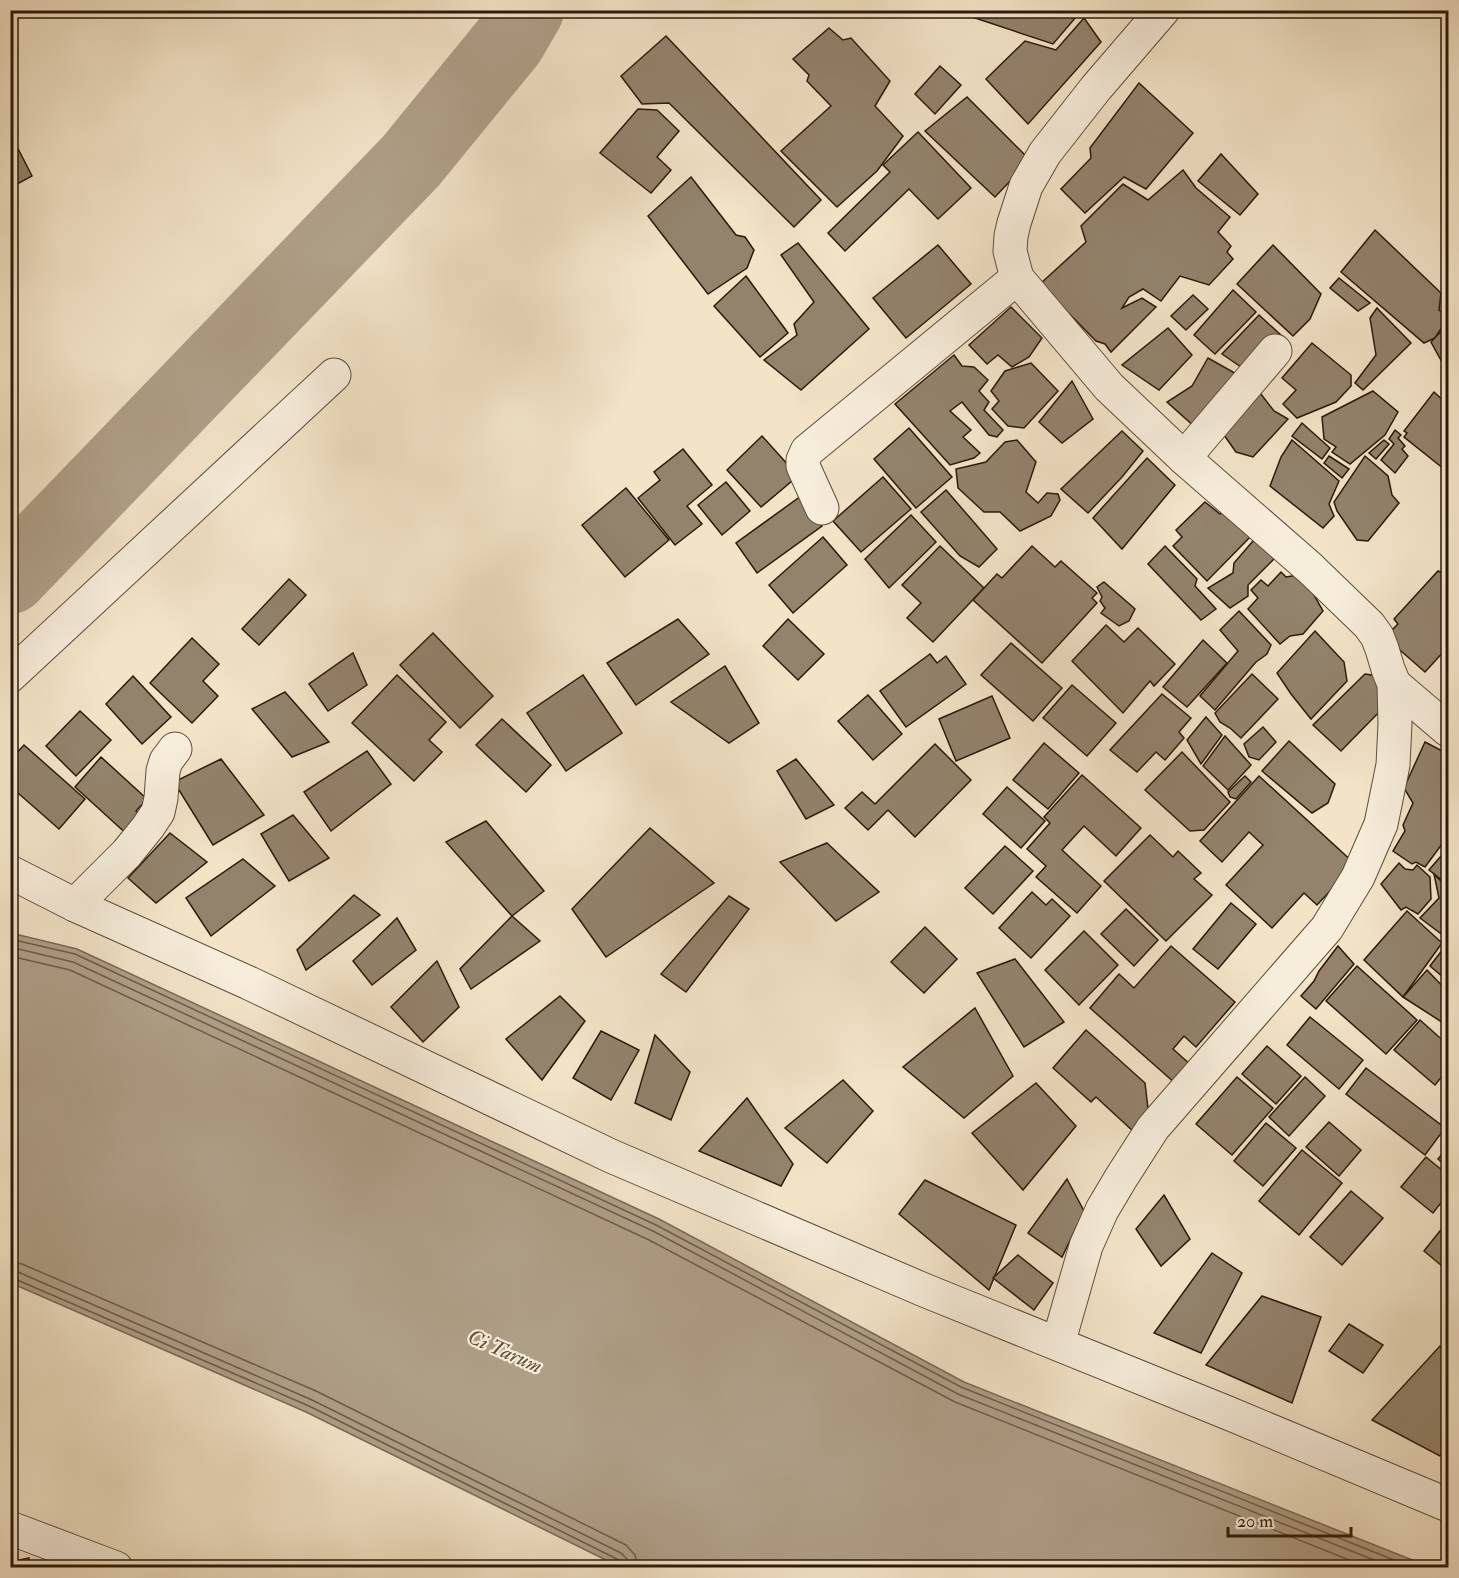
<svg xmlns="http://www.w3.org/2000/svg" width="1459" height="1578" viewBox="0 0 1459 1578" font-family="'IM FELL Double Pica',serif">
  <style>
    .water { fill: #af9f87; stroke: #7a6a55; stroke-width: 1.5 }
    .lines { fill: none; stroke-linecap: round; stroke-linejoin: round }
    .shore { stroke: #6d5c48; stroke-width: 1.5 }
    .river { stroke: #af9f87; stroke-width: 74 }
    .building { fill: #93836d; stroke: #2b1a0a; stroke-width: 1.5 }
    .minor-casing { stroke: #5d4c3a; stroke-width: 35 }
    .minor { stroke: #f7eddb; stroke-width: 33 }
    .labels { text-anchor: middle; stroke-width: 4.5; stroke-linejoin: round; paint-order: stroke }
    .water-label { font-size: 21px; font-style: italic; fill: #604f3c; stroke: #f7eddb }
  </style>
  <rect width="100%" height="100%" fill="#f3e4c8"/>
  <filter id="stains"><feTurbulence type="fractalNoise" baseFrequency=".00333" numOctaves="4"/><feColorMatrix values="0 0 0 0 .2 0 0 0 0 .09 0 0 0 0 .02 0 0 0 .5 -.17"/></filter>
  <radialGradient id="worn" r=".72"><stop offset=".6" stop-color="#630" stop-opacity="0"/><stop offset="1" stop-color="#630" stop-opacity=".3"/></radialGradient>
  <path class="water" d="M11 933 77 949 659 1219 964 1382 1430 1567H620L306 1412 11 1283Z"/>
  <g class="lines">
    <g class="shore">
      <path d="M10 939 75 954 656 1225 961 1387 1414 1568"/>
      <path d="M10 947 73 962 653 1231 958 1394 1394 1568"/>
      <path d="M10 956 70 970 649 1240 955 1402 1369 1568"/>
      <path d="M10 1262 22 1264 316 1391 626 1545 635 1555 638 1568"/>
      <path d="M10 1271 18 1272 312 1400 621 1553 627 1559 629 1568"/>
      <path d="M10 1278 15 1279 309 1406 617 1559 621 1563V1568"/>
    </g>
    <path class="river" d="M10 577 411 161 509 41 527 10"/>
  </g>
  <g class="building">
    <path d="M951 10H1082L1053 44Z"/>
    <path d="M1084 18 1101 42 1028 124 986 79 1025 41 1056 50Z"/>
    <path d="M829 28 843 40 851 38 890 81 875 106 903 136 877 171 837 207 781 151 831 106 807 81 809 75 793 59Z"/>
    <path d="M666 36 821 200 794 227 669 103 642 104 621 76Z"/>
    <path d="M940 66 961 85 935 114 915 94Z"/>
    <path d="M1139 83 1193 133 1146 189 1124 177 1085 213 1061 189 1091 158 1090 148Z"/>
    <path d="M967 97 1030 160 995 197 925 131Z"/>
    <path d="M638 109 657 110 679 131 657 157 671 170 651 193 600 153Z"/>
    <path d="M918 132 971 188 938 219 909 189 845 251 828 233 890 172 883 165Z"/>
    <path d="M11 135 32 176 10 188V135Z"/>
    <path d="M1221 154 1258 194 1240 215 1198 181Z"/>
    <path d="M1183 170 1196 188 1230 217 1218 232 1231 246 1227 252 1233 259 1209 285 1180 276 1161 301 1143 289 1129 297 1122 308 1142 298 1156 307 1111 352 1105 344 1096 341 1040 284 1086 242 1081 226 1123 184 1148 200Z"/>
    <path d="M691 177 736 235 745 237 754 250 747 268 708 294 648 216Z"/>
    <path d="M1375 230 1441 293 1439 310 1448 318 1435 338 1424 343 1341 272Z"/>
    <path d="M798 243 869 329 801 390 764 360 797 335 794 324 814 302 781 255Z"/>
    <path d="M938 245 971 284 906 338 873 298Z"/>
    <path d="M1273 245 1321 294 1310 319 1293 336 1237 284Z"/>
    <path d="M746 276 788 333 760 357 714 306Z"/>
    <path d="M1339 278 1370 303 1358 311 1330 288Z"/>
    <path d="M1233 290 1256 312 1215 354 1194 335Z"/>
    <path d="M1193 295 1208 309 1186 330 1171 316Z"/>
    <path d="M1011 307 1042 338 1029 357 1012 367 998 355 987 364 969 345Z"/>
    <path d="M1377 308 1411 343 1363 390 1355 383 1376 355 1370 318Z"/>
    <path d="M1259 315 1283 337 1247 371 1222 354Z"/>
    <path d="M1448 324V368L1442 362 1431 342Z"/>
    <path d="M1168 328 1192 355 1159 390 1122 365Z"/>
    <path d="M1312 343 1351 375V386L1336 402 1297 418 1283 404 1296 390 1282 378Z"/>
    <path d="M954 355 962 366 974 367 988 380 979 391 989 402 984 410 1003 430 997 437 989 435 962 402 950 411 971 430 963 437 980 453 974 458 950 465 895 404Z"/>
    <path d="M1208 358 1240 376 1196 428 1167 402 1192 386Z"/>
    <path d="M1031 363 1058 391 1024 428 1008 426 992 409 999 401 991 391 1005 371Z"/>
    <path d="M1072 381 1093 419 1062 443 1039 422Z"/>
    <path d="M1254 385 1274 411 1288 419 1253 457 1236 452 1219 428Z"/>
    <path d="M1373 391 1398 412 1385 435 1350 464 1332 452 1336 447 1324 439 1322 417Z"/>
    <path d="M1434 392 1448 405V463L1444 469 1404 437 1407 433 1404 431Z"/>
    <path d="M1302 423 1330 448 1322 459 1292 436Z"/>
    <path d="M909 428 952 477 916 508 874 459Z"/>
    <path d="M1395 430 1401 435 1398 438 1405 446 1402 449 1408 456 1395 473 1381 460 1394 444 1389 439Z"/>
    <path d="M1122 431 1143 451 1122 477 1088 513 1061 489Z"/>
    <path d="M762 436 798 476 761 507 727 470Z"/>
    <path d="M1017 440 1036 462 1026 492 1038 503 1047 493 1058 494 1060 500 1051 516 1020 531 1000 512H984L958 488 956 469 986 462 1005 442Z"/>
    <path d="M1292 440 1339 481 1329 504 1334 516 1323 528 1270 486 1281 457Z"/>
    <path d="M1384 440 1389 444 1376 459 1369 453Z"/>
    <path d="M683 449 712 485 687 506 702 524 675 545 638 498 660 480 654 472Z"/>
    <path d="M1329 456 1349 469 1342 478 1324 463Z"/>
    <path d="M1365 456 1388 476 1392 495 1399 503 1368 541 1357 540 1337 511 1334 502Z"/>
    <path d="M1147 458 1175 485 1122 549 1093 518Z"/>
    <path d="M883 477 911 509 861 552 833 521Z"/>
    <path d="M726 482 750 511 722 535 698 505Z"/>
    <path d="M626 488 669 540 625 577 582 525Z"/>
    <path d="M946 490 997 549 979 567 960 556 921 512Z"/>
    <path d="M801 496 822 526 757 573 736 543Z"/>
    <path d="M1205 502 1220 514 1226 508 1253 534 1207 581 1173 546 1182 537 1176 530Z"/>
    <path d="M911 515 936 542 889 588 865 559Z"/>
    <path d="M1259 534 1280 553 1248 585V596L1230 608 1208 588 1233 573 1234 563Z"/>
    <path d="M823 537 847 565 793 613 769 585Z"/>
    <path d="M940 546 984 588 933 642 907 618 921 603 902 585Z"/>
    <path d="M1032 546 1055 567 1061 561 1097 593 1092 598 1097 603 1042 663 973 600 997 574 1002 578Z"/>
    <path d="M1165 546 1197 579 1195 586 1216 609 1201 620 1148 564Z"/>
    <path d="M1448 570V650L1446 649 1425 672 1385 637 1398 624 1394 619 1438 571 1445 574Z"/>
    <path d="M1281 572 1286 577 1298 575 1311 590 1323 611 1303 634 1290 636 1280 644 1248 609 1258 598 1251 590 1261 580 1268 586Z"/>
    <path d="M289 579 306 595 259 645 242 629Z"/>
    <path d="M1104 582 1135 609 1129 621 1119 626 1101 613 1105 608 1100 601 1102 597 1097 587Z"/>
    <path d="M1239 611 1271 645 1267 654 1256 662 1215 710 1200 696 1238 651 1220 630Z"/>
    <path d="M678 619 709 654 636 705 607 663Z"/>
    <path d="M788 619 824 654 798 680 763 646Z"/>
    <path d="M1106 625 1124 642 1138 628 1175 664 1154 686 1150 681 1123 713 1072 661Z"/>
    <path d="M1315 631 1344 662 1347 681 1311 719 1291 694 1277 673Z"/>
    <path d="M433 633 493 696 460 728 400 665Z"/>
    <path d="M192 638 219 664 203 681 218 696 192 723 150 683Z"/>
    <path d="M1203 640 1227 663 1187 707 1163 687Z"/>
    <path d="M1011 643 1062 688 1033 721 981 675Z"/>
    <path d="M353 653 367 685 328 711 309 684Z"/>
    <path d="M930 654 937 663 946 656 966 684 906 727 880 691Z"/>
    <path d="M725 666 759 723 729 743 671 702Z"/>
    <path d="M1252 674 1278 699 1241 738 1230 728 1220 722 1215 713Z"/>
    <path d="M1365 674 1378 676 1384 707 1341 751 1313 725Z"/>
    <path d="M397 675 446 722 429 740 442 752 414 781 352 723Z"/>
    <path d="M583 675 622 733 566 771 527 713Z"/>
    <path d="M133 676 171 717 142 744 106 704Z"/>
    <path d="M1072 685 1116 723 1087 756 1043 718Z"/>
    <path d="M285 692 329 742 292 757 252 709Z"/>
    <path d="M1162 694 1191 718 1179 732 1184 738 1165 760 1156 752 1137 772 1110 750Z"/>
    <path d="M868 695 902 734 873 760 838 721Z"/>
    <path d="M992 696 1010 738 956 761 939 719Z"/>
    <path d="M80 711 111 740 76 776 46 746Z"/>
    <path d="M1206 717 1222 735 1201 764 1187 740Z"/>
    <path d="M502 719 551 765 526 792 476 745Z"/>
    <path d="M1263 727 1276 742 1259 760 1249 757 1244 744Z"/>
    <path d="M1225 736 1251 765 1228 790 1203 766Z"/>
    <path d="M1289 741 1335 784 1328 803 1312 813 1262 771Z"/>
    <path d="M1425 742 1448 754V836L1425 867 1416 862 1412 864 1393 851 1405 831 1403 825 1413 803 1404 788Z"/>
    <path d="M1044 743 1079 773 1048 809 1013 780Z"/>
    <path d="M935 744 971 780 915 837 888 810 868 830 845 808 862 792 875 804Z"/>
    <path d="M24 745 85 799 59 829 10 786V760Z"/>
    <path d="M367 751 391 784 331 831 304 792Z"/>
    <path d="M1182 752 1230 802 1204 830 1190 831 1145 790Z"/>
    <path d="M101 757 147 799 136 811 147 821 131 838 75 787Z"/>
    <path d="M221 759 264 815 213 845 174 782Z"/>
    <path d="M796 759 834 805 806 819 777 771Z"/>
    <path d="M1082 775 1141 828 1116 856 1084 826 1062 850 1101 886 1077 913 1036 877 1046 866 1027 849 1050 823 1044 817Z"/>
    <path d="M1245 776 1251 782 1236 799 1230 797 1228 792Z"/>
    <path d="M1259 776 1355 864 1317 905 1304 893 1272 928 1226 885 1263 845 1249 832 1222 862 1200 841Z"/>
    <path d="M1007 787 1045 821 1021 848 983 814Z"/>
    <path d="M293 815 329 858 289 881 261 834Z"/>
    <path d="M486 821 544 891 512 916 446 842Z"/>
    <path d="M650 828 714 883 606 957 572 909Z"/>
    <path d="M170 833 207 862 156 903 128 878Z"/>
    <path d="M1150 835 1173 857 1178 851 1201 873 1194 879 1212 895 1166 941 1104 881Z"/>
    <path d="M827 843 879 892 836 921 780 862Z"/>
    <path d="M1005 846 1033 871 993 914 965 888Z"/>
    <path d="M1448 848V885L1429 870Z"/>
    <path d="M243 859 275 886 211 936 186 898Z"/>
    <path d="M1399 863 1405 869 1413 870 1417 865 1430 877 1431 899 1418 914 1406 907 1401 910 1381 884Z"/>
    <path d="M1434 874 1448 888V939L1420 918 1439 898Z"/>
    <path d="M1032 892 1046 905 1052 899 1070 916 1031 958 999 928Z"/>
    <path d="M354 895 380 915 306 970 297 950Z"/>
    <path d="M729 896 749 909 686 992 661 974Z"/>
    <path d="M1231 903 1256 924 1218 969 1193 949Z"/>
    <path d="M1126 909 1158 940 1134 966 1101 934Z"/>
    <path d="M1407 911 1442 943 1403 997 1364 960Z"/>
    <path d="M512 916 540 941 471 989 460 969Z"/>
    <path d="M397 918 416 950 372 985 353 961Z"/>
    <path d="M925 927 957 959 924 993 891 962Z"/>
    <path d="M1084 931 1118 965 1079 1005 1045 970Z"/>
    <path d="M1447 944 1448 945V973L1443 977 1430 966Z"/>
    <path d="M1171 946 1235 1002 1196 1047 1184 1036 1173 1049 1192 1066 1176 1084 1090 1008 1119 974 1134 988Z"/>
    <path d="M1338 946 1354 964 1316 1009 1301 996 1314 981 1319 971Z"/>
    <path d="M1015 959 1064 1022 1024 1047 977 973Z"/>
    <path d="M437 961 459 1007 423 1042 391 1007Z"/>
    <path d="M1357 966 1417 1020 1386 1054 1326 1001Z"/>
    <path d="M1427 970 1448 992V1026L1403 997Z"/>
    <path d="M560 996 585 1021 542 1080 506 1039Z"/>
    <path d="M975 1008 1013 1076 964 1118 903 1067Z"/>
    <path d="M1310 1017 1363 1060 1339 1089 1287 1045Z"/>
    <path d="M1420 1020 1448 1045V1069L1435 1085 1394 1050Z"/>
    <path d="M1086 1030 1145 1083 1149 1117 1135 1133 1096 1097 1091 1102 1053 1068Z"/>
    <path d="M601 1031 639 1050 611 1100 573 1078Z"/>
    <path d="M655 1035 690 1072 671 1120 635 1103Z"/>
    <path d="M1267 1046 1301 1076 1276 1104 1242 1074Z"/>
    <path d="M1366 1068 1445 1128 1425 1155 1346 1094Z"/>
    <path d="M1237 1077 1273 1108 1232 1155 1196 1124Z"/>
    <path d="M1305 1077 1325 1096 1289 1136 1269 1117Z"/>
    <path d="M843 1080 873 1111 827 1163 785 1128Z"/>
    <path d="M1036 1083 1076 1126 1023 1190 972 1133Z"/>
    <path d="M747 1098 793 1164 781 1186 699 1151Z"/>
    <path d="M1329 1122 1361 1150 1339 1176 1306 1147Z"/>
    <path d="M1266 1123 1296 1148 1263 1186 1234 1161Z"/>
    <path d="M1448 1147V1168L1438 1159Z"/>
    <path d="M1302 1150 1342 1183 1299 1235 1259 1201Z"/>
    <path d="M1426 1157 1448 1175V1194L1433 1213 1401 1187Z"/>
    <path d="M1067 1179 1084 1211 1062 1257 1028 1233Z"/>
    <path d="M925 1180 1016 1225 989 1290 899 1214Z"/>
    <path d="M1351 1191 1383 1218 1342 1265 1310 1237Z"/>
    <path d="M1164 1195 1190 1239 1161 1266 1136 1229Z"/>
    <path d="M1448 1221V1271L1424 1251Z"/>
    <path d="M1212 1253 1242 1273 1201 1353 1154 1333Z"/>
    <path d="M1018 1255 1053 1283 1034 1310 993 1278Z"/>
    <path d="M1262 1296 1321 1317 1292 1403 1206 1365Z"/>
    <path d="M1349 1324 1383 1345 1363 1373 1329 1351Z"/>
    <path d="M1440 1346 1448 1354V1442L1440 1456 1372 1420Z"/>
    <path d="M29 1558 30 1568H10V1562Z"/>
  </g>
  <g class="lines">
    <g class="minor-casing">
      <g id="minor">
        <path d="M1184 458 1275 351"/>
        <path d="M822 508 803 466V460L807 451 1017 278"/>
        <path d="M10 676 334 375"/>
        <path d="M1394 684 1448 730"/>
        <path d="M10 872 75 905 249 983 611 1156 924 1290 1228 1413 1448 1505"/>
        <path d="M75 905 127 853 148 827 158 812 161 798 163 771 166 761 175 749"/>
        <path d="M1058 1344 1086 1246 1102 1210 1121 1178 1153 1128 1327 928 1358 877 1381 824 1393 765 1395 724 1394 684 1388 669 1382 649 1377 636 1369 625 1310 568 1184 458 1109 387 1017 278 1010 251 1011 236 1014 223 1026 186 1045 153 1096 88 1163 10"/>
        <path d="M10 1528 116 1568"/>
      </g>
    </g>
    <use href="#minor" class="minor"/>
  </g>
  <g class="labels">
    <g class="water-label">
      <text transform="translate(505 1351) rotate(24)" y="7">Ci Tarum</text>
    </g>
  </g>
  <rect width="1459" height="1578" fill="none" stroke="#f3e4c8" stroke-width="36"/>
  <rect x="12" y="12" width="1435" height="1554" fill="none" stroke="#2b1a0a" stroke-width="3"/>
  <rect x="18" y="18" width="1423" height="1542" fill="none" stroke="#2b1a0a" stroke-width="1.5"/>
  <path d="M1228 1527v9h123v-9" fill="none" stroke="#2b1a0a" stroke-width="3"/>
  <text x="1237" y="1527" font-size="18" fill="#2b1a0a" stroke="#f7eddb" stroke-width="4.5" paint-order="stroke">20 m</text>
  <rect width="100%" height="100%" filter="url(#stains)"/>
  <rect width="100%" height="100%" fill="url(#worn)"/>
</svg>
